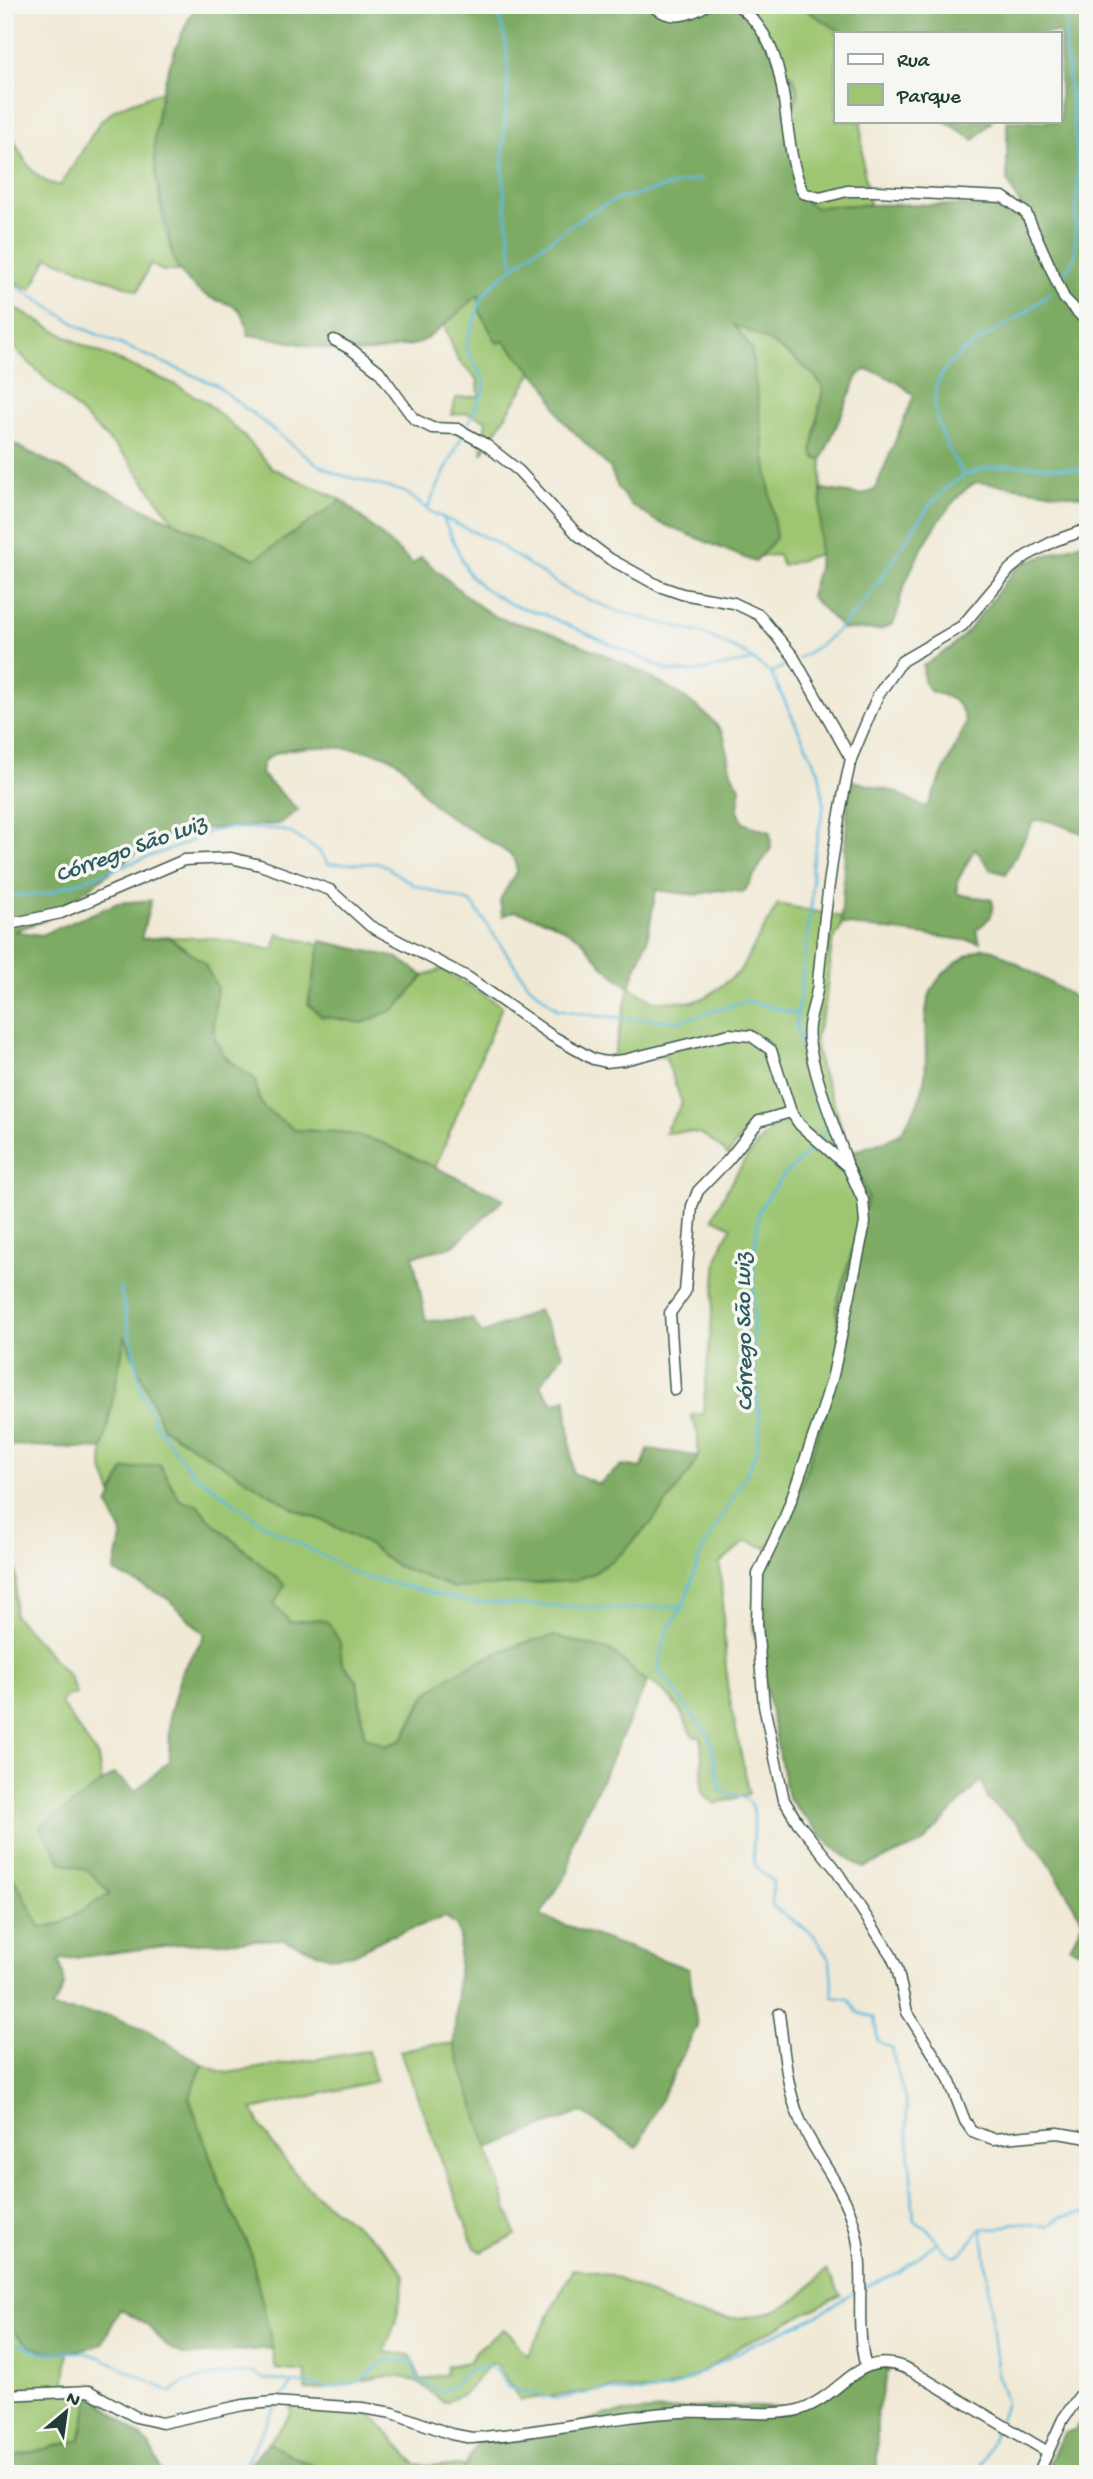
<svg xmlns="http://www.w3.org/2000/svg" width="1093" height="2479" viewBox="0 0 1093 2479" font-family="'Gochi Hand',sans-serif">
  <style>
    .green { fill: #9ec672; stroke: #5e8253; stroke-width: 2 }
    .forest { fill: #7eab64; stroke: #4e744c; stroke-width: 2 }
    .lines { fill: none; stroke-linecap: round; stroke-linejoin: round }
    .stream { stroke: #60badd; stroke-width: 2.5 }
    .minor-casing { stroke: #3e574c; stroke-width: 13 }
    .minor { stroke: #fff; stroke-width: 10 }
    .labels { text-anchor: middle; stroke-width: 7; stroke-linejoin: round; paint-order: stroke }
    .water-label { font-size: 23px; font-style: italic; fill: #2f5c5e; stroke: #f6f6f2 }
  </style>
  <rect width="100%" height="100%" fill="#f6f6f2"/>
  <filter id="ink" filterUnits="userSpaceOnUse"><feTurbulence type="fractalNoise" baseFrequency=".0143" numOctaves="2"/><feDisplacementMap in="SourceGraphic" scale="14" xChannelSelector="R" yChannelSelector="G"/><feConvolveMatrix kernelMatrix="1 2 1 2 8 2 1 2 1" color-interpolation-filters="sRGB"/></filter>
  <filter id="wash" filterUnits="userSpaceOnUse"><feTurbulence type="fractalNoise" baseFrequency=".00686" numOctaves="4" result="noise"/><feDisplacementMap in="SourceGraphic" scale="28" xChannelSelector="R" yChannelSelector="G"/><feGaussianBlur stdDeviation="1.57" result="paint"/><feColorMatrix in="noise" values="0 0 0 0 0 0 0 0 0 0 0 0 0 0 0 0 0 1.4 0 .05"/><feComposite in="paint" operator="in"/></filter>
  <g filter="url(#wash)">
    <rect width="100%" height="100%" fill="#f0e9d5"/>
    <g class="green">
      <path d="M755 5H798L843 33H836V121H861L863 165 870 204 814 207 800 197 779 61 750 11Z"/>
      <path d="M162 91C149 147 157 219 179 271H163L150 264 138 291 48 257 31 290 5 278V119C15 142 30 185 61 185L100 122 117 108Z"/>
      <path d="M479 294 498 343 504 341 533 372 482 454 486 420 467 413 452 415 456 398 479 396 478 380 458 360 443 323Z"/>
      <path d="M5 303 78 343 174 384 207 403 243 435 272 468 342 500 256 559 174 522 128 459 5 339Z"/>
      <path d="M733 324C760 334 807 362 823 387L812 451 816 459H822L819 554 783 566 778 555 760 556 776 538Z"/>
      <path d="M778 904 842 917 841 928 832 943 825 1005 815 1039 820 1067 837 1111 851 1163 862 1180 868 1198 836 1306 840 1351 830 1397 791 1518 768 1548 746 1541 720 1563 727 1685 749 1794 715 1804 703 1794C701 1774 704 1756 700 1737L692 1735C673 1689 652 1679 606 1664 583 1657 558 1645 534 1642 516 1639 442 1679 428 1693 417 1704 410 1726 402 1740L386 1746 364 1736 357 1680 342 1663 319 1619 290 1622 274 1604 250 1554 214 1524 196 1504 181 1501 159 1465 124 1470 112 1495 102 1467 103 1449 125 1336 163 1428 296 1510 327 1522 369 1545 395 1565 454 1588 594 1573 621 1553 674 1494 698 1456V1435L691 1415 703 1414 717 1260 724 1240 732 1227 713 1218C727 1186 755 1139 782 1120L775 1114C753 1124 740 1135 728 1155 703 1131 698 1130 665 1133 669 1120 677 1115 682 1103L665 1056 612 1063 629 987 653 1001 693 1002 708 996 739 972Z"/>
      <path d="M278 934 320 945 308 1004 322 1016 363 1023 397 1008 424 976 442 969 502 1006 435 1168 378 1141 341 1132 295 1130 264 1108 258 1097 255 1079C208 1050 212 1038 217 987L185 948 168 937 211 938 273 950Z"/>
      <path d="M5 1545C22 1563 15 1592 14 1615L70 1677 76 1694 67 1696 61 1704 98 1757 102 1784 77 1803 62 1862 89 1871 110 1893 62 1923 41 1928 5 1862Z"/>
      <path d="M431 2044 454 2045 516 2235 481 2252 475 2248 400 2051Z"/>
      <path d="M368 2051 376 2081 252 2110C269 2143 298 2181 327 2204 356 2226 387 2244 405 2277L395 2324 384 2352 410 2355 421 2380 446 2374 447 2366 469 2362 476 2351 503 2329C515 2334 517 2348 528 2355L573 2269C620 2271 641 2294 682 2309 717 2323 763 2321 795 2300 806 2293 816 2280 826 2270L841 2295 743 2345 689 2380 669 2388 651 2392 618 2388 520 2400 497 2365 491 2363 464 2394 445 2402C436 2398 431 2391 423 2386 387 2361 343 2394 305 2390L306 2372 276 2369 250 2250 221 2187 189 2097 203 2065 226 2073Z"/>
      <path d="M5 2322C22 2343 41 2353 68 2353L65 2382 91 2393 80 2440 11 2458 5 2434Z"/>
      <path d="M290 2402 366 2408 415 2464 465 2467 461 2474H381L318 2469 268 2443 291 2415Z"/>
    </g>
    <g class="forest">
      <path d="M196 5H755L750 12 779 61 795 80 799 94 788 120 800 197 814 207C884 203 952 203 1023 210L1007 180V121H1060V33H843L798 5H1088V497L977 482C949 495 911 563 902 593 898 604 899 614 893 624L880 630 843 629 810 596 818 568 822 489 861 495 875 490 914 396C900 382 885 373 865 370L858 376 822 459H816L812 451 823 387C807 363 761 334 734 325L751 348 776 538 755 562 656 521 630 504 618 488 610 468 562 420 546 386 504 341 497 343 480 312 479 295C460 310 441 330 419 343 413 346 405 345 398 347 349 363 297 339 248 335 243 303 237 308 211 298 199 293 190 284 182 274 171 260 171 245 168 229 164 213 160 197 157 181 147 122 168 57 196 5Z"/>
      <path d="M945 121H992L974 140Z"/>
      <path d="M5 440 121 498 255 559 342 500 413 564 421 557C441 573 475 607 497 617 511 623 528 625 543 630 593 648 686 687 719 728 731 742 722 764 740 787L738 809 743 823 770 832 771 848 744 892 718 890 696 895 656 890 647 941 629 987 602 965 580 938 551 922 515 911 502 916 500 900 517 870 514 858C488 836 455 825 430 801 416 787 410 767 391 758 369 746 292 742 271 756 263 760 262 765 261 774L298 810 279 824 199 829 157 838 45 920 14 931 41 935 118 903 151 900 141 939 168 937 204 963 217 987 212 1036 228 1061 255 1079 258 1097 264 1108 295 1130 341 1132 378 1141 504 1199 453 1246 413 1256 426 1321 472 1319 482 1334 538 1310 563 1354 540 1385 554 1404 566 1399 573 1473 599 1484 622 1465 642 1468 648 1449 698 1456 690 1472 651 1523 622 1553 594 1573 574 1581 454 1588 395 1565 369 1545 327 1522 296 1510 163 1428 125 1337 103 1449 5 1445Z"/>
      <path d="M1088 541V835L1049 821 1034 820 1006 874 991 870 975 848 957 882V893C968 899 980 895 992 900 996 915 987 921 976 930L980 942 841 924 849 780 896 792 922 806H928L966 723C962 701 950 697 930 691L924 681 923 666 952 647 969 630 1018 565Z"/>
      <path d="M321 941 398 958 424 976 397 1008 363 1023 321 1016 308 1004Z"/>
      <path d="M983 948 994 950 1088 1005V1954L1070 1947 1083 1921 1046 1858 1018 1824 988 1800 981 1780 923 1843 863 1868 831 1846 788 1798 753 1625 759 1570 791 1518 830 1397 840 1351 836 1306 868 1198 849 1152C858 1150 894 1139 899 1134 904 1130 907 1121 911 1116 952 1051 884 991 983 948Z"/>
      <path d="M159 1464 181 1501 196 1504 214 1524 285 1585 274 1604 290 1622 319 1619 328 1622 340 1642 342 1663 357 1680 364 1736 386 1746 402 1740 427 1694 448 1678 475 1663 531 1641 554 1636 612 1651 647 1683 573 1840 568 1872 540 1916 689 1969 697 2026 637 2148 581 2112 488 2148 454 2045 460 1937 457 1927 446 1917 387 1937 354 1954 330 1957 282 1939 179 1944 59 1960C68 1987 66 1986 51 2009L110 2016 147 2030 203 2065 189 2098 221 2187 250 2250 273 2348 184 2356 168 2347 147 2325 120 2309 102 2344C60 2356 35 2360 5 2322V1862L41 1928 63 1923 110 1893 89 1871 62 1862 40 1827 114 1774 136 1791 169 1761 170 1714 181 1673 205 1635 166 1597 114 1572 122 1533 108 1505 124 1470Z"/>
      <path d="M891 2361 877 2411V2474H461L481 2436 520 2441 608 2414 725 2406 792 2408 814 2401 865 2366Z"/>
      <path d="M91 2393 149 2444 163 2474H5V2434L11 2457 80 2440Z"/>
      <path d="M1088 2407V2474H1043L1064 2433 1075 2430Z"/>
      <path d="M268 2443 318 2469 381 2474H241Z"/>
    </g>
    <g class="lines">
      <g class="stream">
        <path d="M493 5C521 55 500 122 503 176 505 206 509 237 514 267"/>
        <path d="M1062 278 1075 257 1078 166 1065 43 1067 5"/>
        <path d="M5 279 82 328 216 385 314 462 337 474 405 492 431 512 493 541 570 592 620 612 704 634 746 654 771 673 819 772 824 804 812 865V899L796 1024 810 1090 825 1122V1134L821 1139"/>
        <path d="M964 476C886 352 979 357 1051 292"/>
        <path d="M427 509 484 390V379L465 347 482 298 493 284 531 253 589 213 614 200 702 178"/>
        <path d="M443 518 468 573 482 587 510 604 543 614 670 671 693 672 755 660"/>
        <path d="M799 658C837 639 865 602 888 568 912 534 933 485 976 471 1009 460 1053 468 1088 470"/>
        <path d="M771 673 793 661"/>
        <path d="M5 896 45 894 184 844 211 831 228 828 278 829 291 833 319 851 328 864 380 863 414 885 472 903 527 983 557 1009 596 1016 680 1021 747 1001 797 1014"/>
        <path d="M817 1144 781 1178 759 1210 754 1261 753 1353 760 1424 757 1448 747 1473 701 1553 683 1606 667 1631 658 1669 710 1738 721 1791C728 1794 741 1795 748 1800 760 1809 750 1847 754 1861 757 1871 766 1875 773 1882L772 1906 814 1935 830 1961 833 1997 849 1999 858 2013 874 2017 878 2041 891 2048 906 2103 914 2221 927 2228 943 2249 954 2256 961 2253 982 2228"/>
        <path d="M120 1287 141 1389 155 1424 190 1470 263 1524 358 1575 468 1602 622 1609 683 1606"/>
        <path d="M982 2228 998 2229 1014 2223 1048 2226 1061 2217 1088 2212"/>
        <path d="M982 2229 998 2377 1006 2403 1000 2419"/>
        <path d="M863 2288 899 2272 937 2242"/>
        <path d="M5 2343 21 2344 41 2353 83 2352 100 2357 171 2392 183 2383 216 2375 253 2373 264 2379 331 2388 360 2381 385 2360 412 2361 416 2378 439 2391 451 2388 466 2372 488 2366 496 2370 509 2388 558 2399 602 2390 640 2393 671 2389 750 2346 814 2317 857 2291"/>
        <path d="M280 2399 293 2383"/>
        <path d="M240 2474 276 2405"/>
        <path d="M978 2474 998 2425"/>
      </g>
    </g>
  </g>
  <g filter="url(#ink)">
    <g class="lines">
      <g class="minor-casing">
        <g id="minor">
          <path d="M651 5C670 21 687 17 707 5"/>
          <path d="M737 5C798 49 776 131 803 193L820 198 847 191H876L1003 197 1026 213 1064 298 1088 323"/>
          <path d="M334 340 352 350 379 371 414 419 432 428 458 429 485 444 519 471 578 535 610 559 659 586 682 594 734 603 759 615 793 656 851 759C834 832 825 908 818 982 817 1002 806 1020 809 1040 815 1082 834 1123 847 1163"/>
          <path d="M851 759 878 695 902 661 962 626 1010 569 1026 556 1054 541 1088 529"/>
          <path d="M5 925 61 913 184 860 231 858 260 865 330 890 370 926 469 978 552 1036 593 1059 606 1062 624 1060 729 1034 751 1036 771 1050 791 1112 800 1125 848 1167 863 1200 865 1223 833 1375 821 1415 785 1517 758 1574 757 1625 764 1706 784 1800 798 1823 834 1867 891 1955 897 1968 907 2012 948 2077 965 2121 972 2131 993 2139 1058 2133 1088 2138"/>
          <path d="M675 1390 670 1313 685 1292 692 1206 698 1191 729 1159 759 1121 791 1112"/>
          <path d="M779 2014C784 2049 786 2087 800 2120 815 2156 844 2187 854 2225 867 2271 854 2318 865 2364"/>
          <path d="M5 2395 89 2391 136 2417 162 2423 243 2405 273 2402 362 2408 393 2413 451 2434 472 2438C542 2433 610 2416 680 2412 710 2410 773 2417 798 2410 844 2397 857 2345 910 2370L1048 2452"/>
          <path d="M1038 2474 1063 2419 1088 2384"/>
        </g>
      </g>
      <use href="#minor" class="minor"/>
    </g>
  </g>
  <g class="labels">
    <g class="water-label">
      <text transform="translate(130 847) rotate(-20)" y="8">Córrego São Luiz</text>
      <text transform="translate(742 1332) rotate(-91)" y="8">Córrego São Luiz</text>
    </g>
  </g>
  <rect width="1093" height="2479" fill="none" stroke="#f6f6f2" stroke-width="28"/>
  <rect x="834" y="32" width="228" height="91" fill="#f6f6f2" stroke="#a0aca6" stroke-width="2"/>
  <rect x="848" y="54" width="35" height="10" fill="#ffffff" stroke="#a0aca6" stroke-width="2"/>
  <text x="897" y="66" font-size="21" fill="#1f3d34">Rua</text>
  <rect x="848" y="84" width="35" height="21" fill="#9ec672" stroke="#a0aca6" stroke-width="2"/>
  <text x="897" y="102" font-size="21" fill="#1f3d34">Parque</text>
  <g transform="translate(66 2412) rotate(29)" stroke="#f6f6f2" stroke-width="5" paint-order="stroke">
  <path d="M0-5L12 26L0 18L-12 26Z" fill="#1f3d34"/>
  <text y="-10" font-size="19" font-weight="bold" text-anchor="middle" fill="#1f3d34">N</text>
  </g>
</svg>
